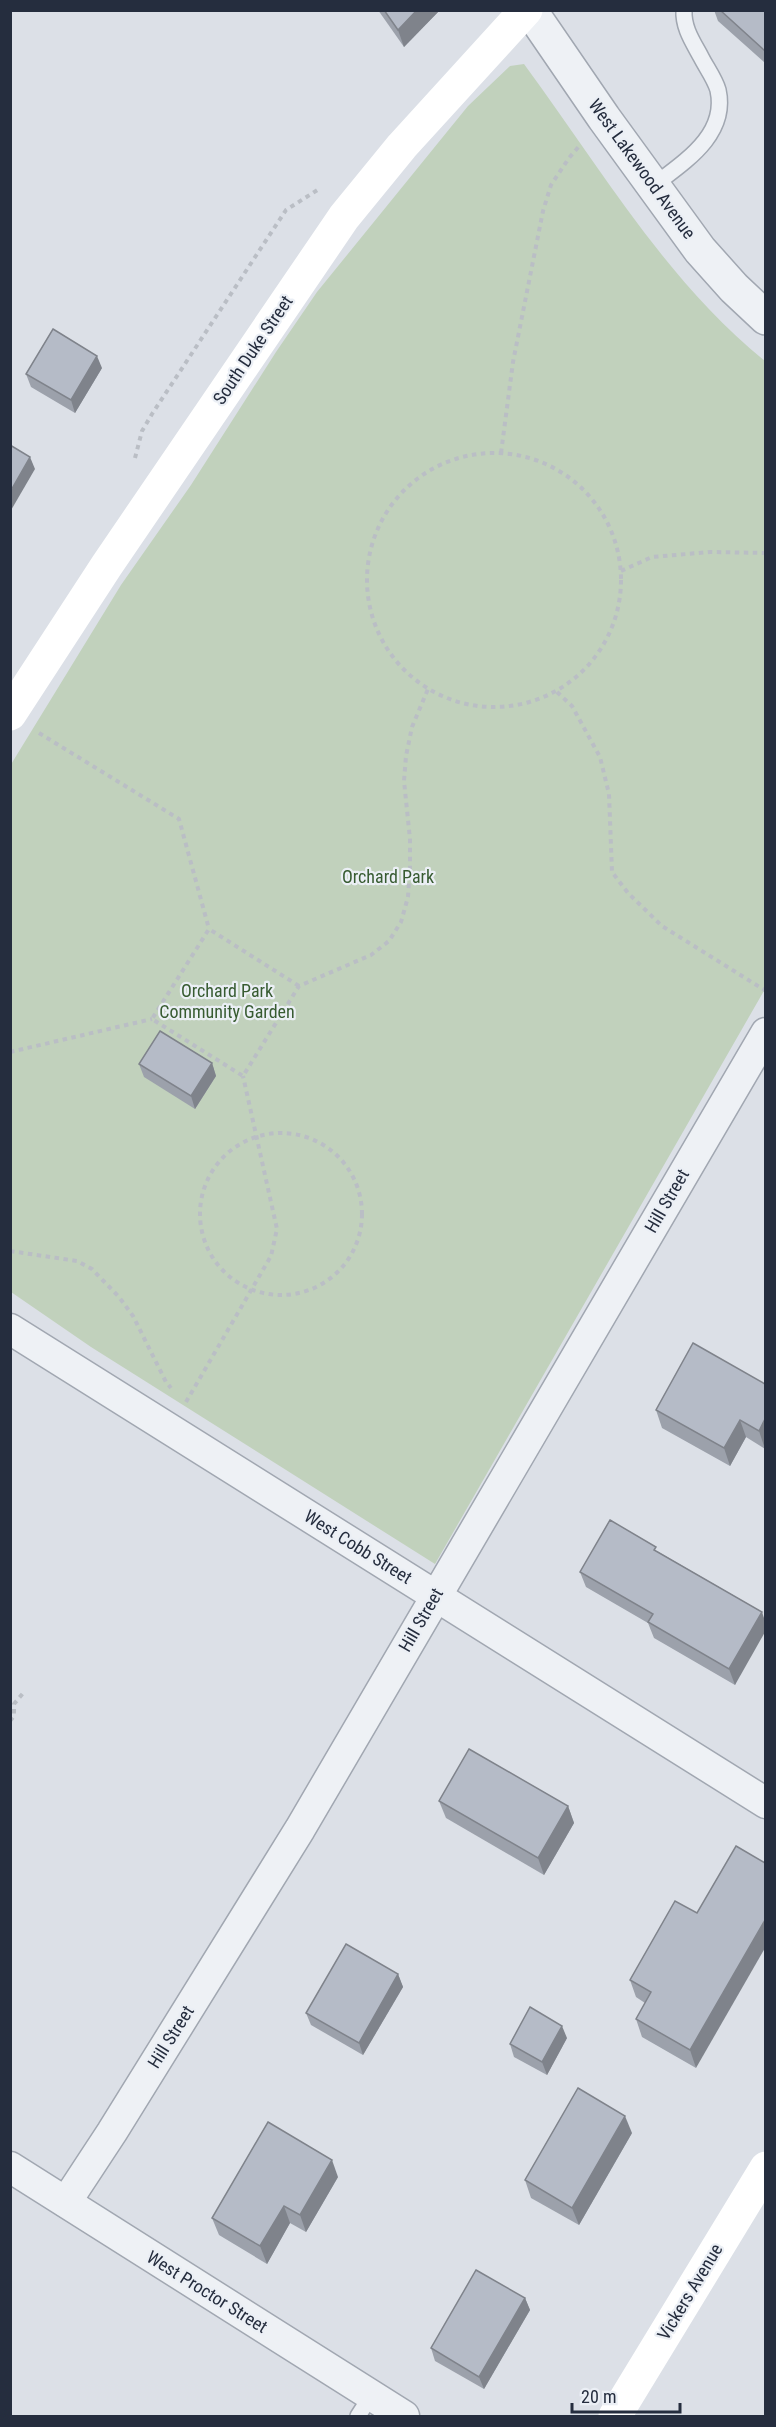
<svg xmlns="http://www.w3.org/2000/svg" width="776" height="2427" viewBox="0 0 776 2427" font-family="'Roboto Condensed',sans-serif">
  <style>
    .green { fill: #c1d1bc }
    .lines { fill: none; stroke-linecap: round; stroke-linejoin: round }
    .service-casing { stroke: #a1a7b1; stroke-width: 18 }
    .minor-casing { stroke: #a1a7b1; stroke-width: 33 }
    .tertiary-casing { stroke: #a1a7b1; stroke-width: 36 }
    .path { stroke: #babec5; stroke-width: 4; stroke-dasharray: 4.5 4.5; stroke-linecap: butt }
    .service { stroke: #eef1f5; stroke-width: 15 }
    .minor { stroke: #eef1f5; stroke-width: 30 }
    .tertiary { stroke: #eef1f5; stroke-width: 33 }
    .secondary { stroke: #fff; stroke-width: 33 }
    .wall { fill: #9ca1ab }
    .shaded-wall { fill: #7f838b }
    .building { fill: #b5bbc7; stroke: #7f838b; stroke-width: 1.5 }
    .labels { text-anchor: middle; stroke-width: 4.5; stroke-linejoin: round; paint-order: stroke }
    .street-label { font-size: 18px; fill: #252d3e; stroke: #ebeff5 }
    .park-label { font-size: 18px; fill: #375b31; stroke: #ebeff5 }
  </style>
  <rect width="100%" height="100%" fill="#dce0e7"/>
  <path class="green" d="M524 64C600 167 665 280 765 361V989L435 1564 91 1347 11 1292 10 766 121 585 191 485 276 352 317 292 468 106 510 66Z"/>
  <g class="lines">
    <g class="service-casing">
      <g id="service">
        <path d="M653 186C684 162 728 135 718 90 715 79 706 67 701 57 693 42 683 28 684 10"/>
        <path d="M358 2416 371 2396"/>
      </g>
    </g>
    <g class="minor-casing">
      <g id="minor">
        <path d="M10 1329 766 1803"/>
        <path d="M10 2167 404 2416"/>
        <path d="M66 2202 112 2132 300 1829 766 1033"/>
      </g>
    </g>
    <g class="tertiary-casing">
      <path id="tertiary" d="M530 10 604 118 700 250 734 288 766 318"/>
    </g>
    <g class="path">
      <circle cx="494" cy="580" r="127"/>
      <path d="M501 453 513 362 543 211 551 185 569 158 581 144"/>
      <path d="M135 458 142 431 152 414 286 210 319 189"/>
      <path d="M621 571 652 557 710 552 766 553"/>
      <path d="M557 692 572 706 600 757 609 794 612 872 628 893 662 926 766 991"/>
      <path d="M39 733 179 819 209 929"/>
      <path d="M299 986 209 929 152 1019 243 1076 299 986 371 955 389 941 401 922 408 897 410 866V839L404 781 406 756 412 727 428 689"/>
      <path d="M10 1052 152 1019"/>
      <circle cx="281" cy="1214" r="81"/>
      <path d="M10 1251 77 1261 92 1269 119 1297 133 1316 166 1382 171 1388"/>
      <path d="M186 1402 271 1256 277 1229 243 1076"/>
      <path d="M10 1721 14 1716V1704L24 1692"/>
    </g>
    <use href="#service" class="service"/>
    <use href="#minor" class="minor"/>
    <use href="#tertiary" class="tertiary"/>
    <g class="secondary">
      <path d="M10 714 107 565 344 217 402 146 526 10"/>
      <path d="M615 2416 766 2168"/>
    </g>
  </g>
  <g class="wall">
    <path d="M378 10H440L404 47Z"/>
    <path d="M714 10H765V63L718 21Z"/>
    <path d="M102 368 75 413 31 387 26 374Z"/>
    <path d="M212 1063 216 1076 195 1109 144 1077 139 1064Z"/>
    <path d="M765 1384V1449L746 1437 730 1466 662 1428 656 1410Z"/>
    <path d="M657 1551 762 1612 735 1685 654 1638 648 1623 586 1587 580 1572Z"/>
    <path d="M439 1801 568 1806 574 1823 544 1875 446 1818Z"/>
    <path d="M675 1901 696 2068 642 2037 636 2019 645 2003 636 1997 630 1980Z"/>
    <path d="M398 1974 403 1987 363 2055 311 2025 306 2013Z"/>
    <path d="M567 2038 547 2075 514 2057 510 2044Z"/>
    <path d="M632 2133 579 2225 531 2198 525 2180Z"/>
    <path d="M338 2177 306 2232 290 2223 267 2264 219 2235 212 2218Z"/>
    <path d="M525 2298 530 2310 484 2389 435 2361 431 2348Z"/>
  </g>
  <g class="shaded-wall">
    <path d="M417 10H440L404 47 398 30Z"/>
    <path d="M97 356 102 368 75 413 71 400Z"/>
    <path d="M30 457 35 469 10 512V492Z"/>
    <path d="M212 1063 216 1076 195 1109 191 1096Z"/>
    <path d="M765 1419V1449L759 1431Z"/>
    <path d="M740 1420 746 1437 730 1466 724 1448Z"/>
    <path d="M762 1612 765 1621V1632L735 1685 729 1669Z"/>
    <path d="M568 1806 574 1823 544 1875 538 1858Z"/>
    <path d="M765 1920V1948L696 2068 690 2050Z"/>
    <path d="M398 1974 403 1987 363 2055 359 2043Z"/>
    <path d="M562 2026 567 2038 547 2075 542 2062Z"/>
    <path d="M625 2116 632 2133 579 2225 572 2208Z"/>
    <path d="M332 2160 338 2177 306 2232 300 2215Z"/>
    <path d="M284 2206 290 2223 267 2264 260 2246Z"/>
    <path d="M525 2298 530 2310 484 2389 479 2377Z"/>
  </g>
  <g class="building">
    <path d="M384 10H417L398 30Z"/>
    <path d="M720 10H765V51Z"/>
    <path d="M53 329 97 356 71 400 26 374Z"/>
    <path d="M10 445 30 457 10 492Z"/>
    <path d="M160 1031 212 1063 191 1096 139 1064Z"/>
    <path d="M693 1343 765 1384V1419L759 1431 740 1420 724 1448 656 1410Z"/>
    <path d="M610 1520 656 1547 654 1550 762 1612 729 1669 648 1622 653 1614 580 1572Z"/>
    <path d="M469 1749 568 1806 538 1858 439 1801Z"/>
    <path d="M736 1846 765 1863V1920L690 2050 636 2019 651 1992 630 1980 675 1901 697 1913Z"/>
    <path d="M346 1944 398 1974 359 2043 306 2013Z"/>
    <path d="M530 2007 562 2026 542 2062 510 2044Z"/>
    <path d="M578 2088 625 2116 572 2208 525 2180Z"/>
    <path d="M268 2122 332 2160 300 2215 284 2206 260 2246 212 2218Z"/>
    <path d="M476 2270 525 2298 479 2377 431 2348Z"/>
  </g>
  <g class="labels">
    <g class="street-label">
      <text transform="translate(642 169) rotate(54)" y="6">West Lakewood Avenue</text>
      <text transform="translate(253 350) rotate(-56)" y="6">South Duke Street</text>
      <text transform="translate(667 1201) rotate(-60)" y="6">Hill Street</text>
      <text transform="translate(358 1547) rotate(32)" y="6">West Cobb Street</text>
      <text transform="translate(421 1620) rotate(-60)" y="6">Hill Street</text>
      <text transform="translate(171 2037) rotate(-58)" y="6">Hill Street</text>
      <text transform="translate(207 2292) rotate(32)" y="6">West Proctor Street</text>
      <text transform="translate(690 2292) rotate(-59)" y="6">Vickers Avenue</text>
    </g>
    <g class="park-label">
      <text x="388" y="883">Orchard Park</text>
      <text x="227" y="997">Orchard Park<tspan x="227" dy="21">Community Garden</tspan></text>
    </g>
  </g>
  <rect width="776" height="2427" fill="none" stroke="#252d3e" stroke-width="24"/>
  <path d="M572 2403v9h108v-9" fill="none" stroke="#252d3e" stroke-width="3"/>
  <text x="581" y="2403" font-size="18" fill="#252d3e" stroke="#ebeff5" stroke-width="4.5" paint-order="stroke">20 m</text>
</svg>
